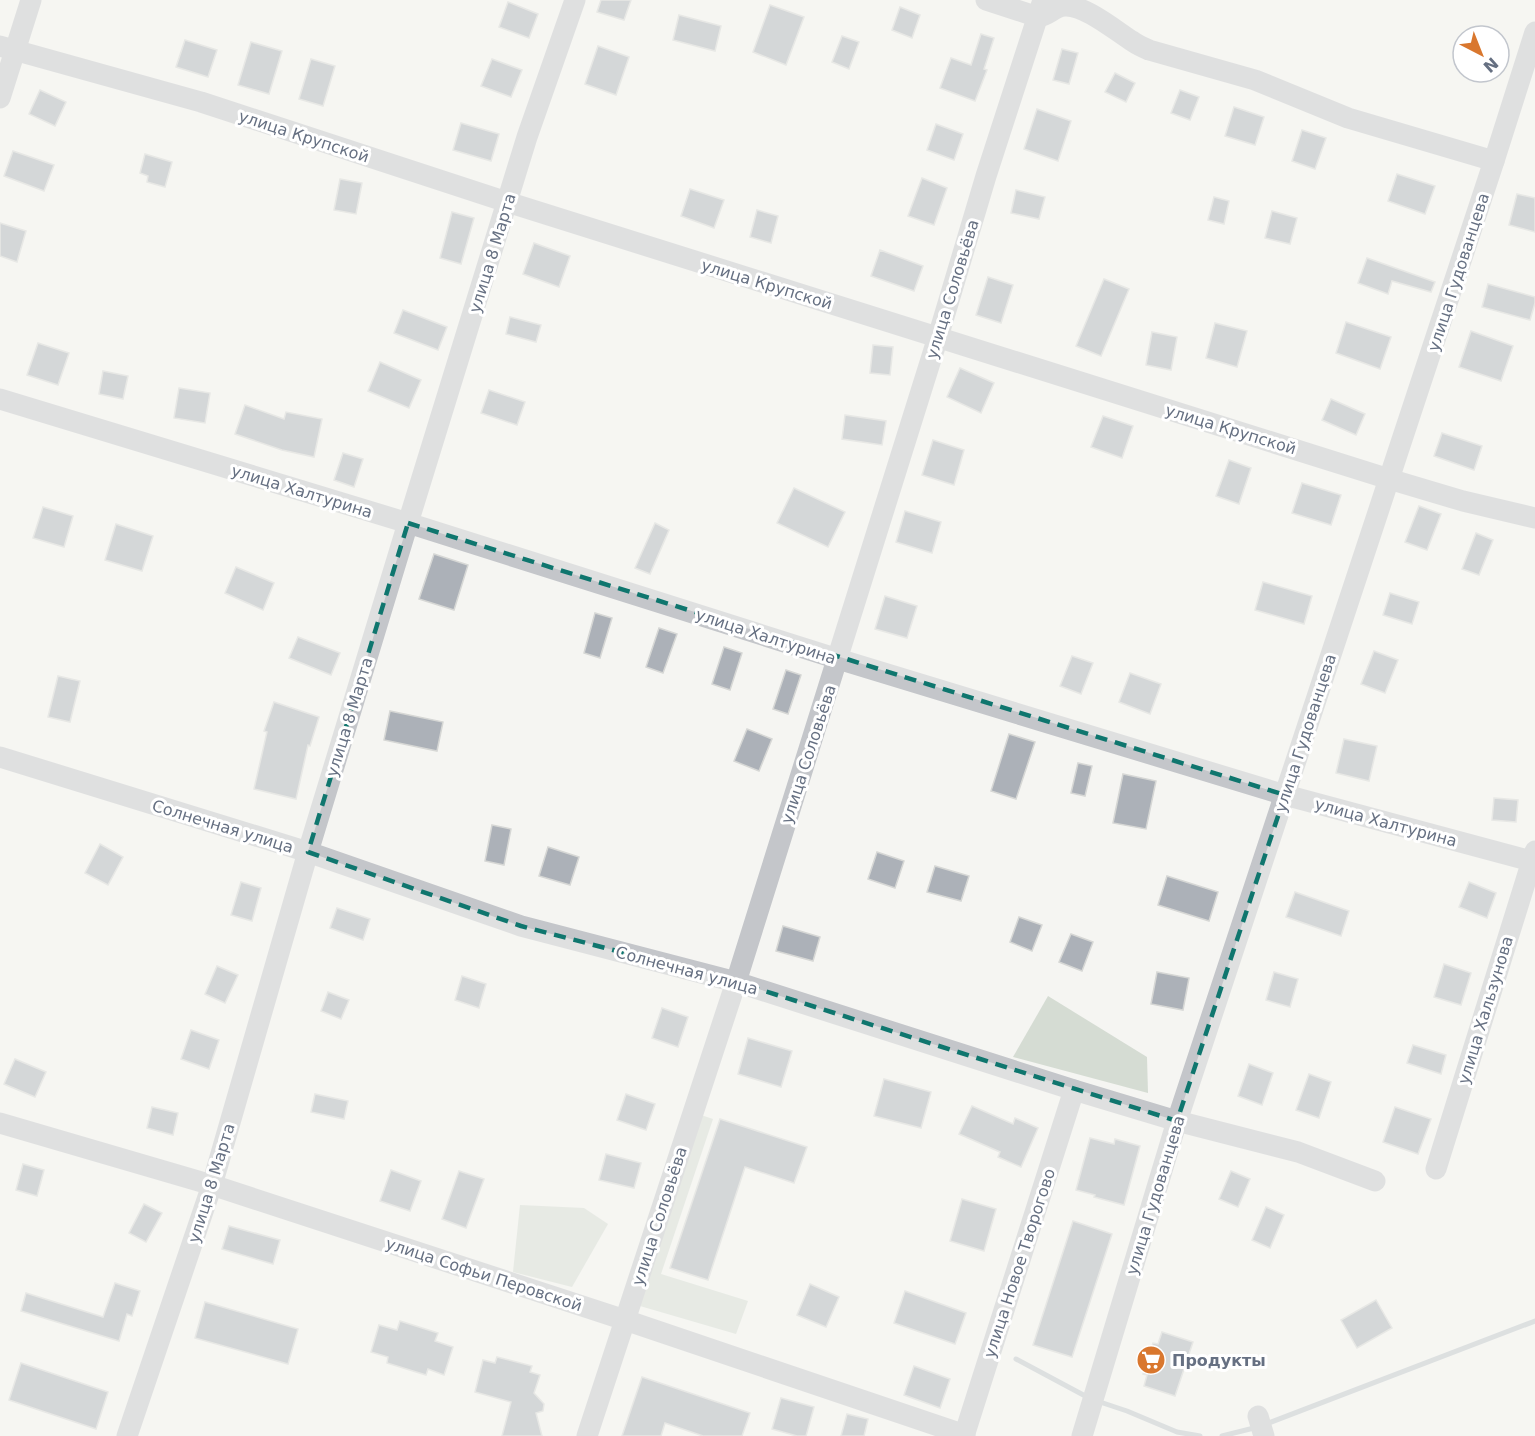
<svg xmlns="http://www.w3.org/2000/svg" width="1535" height="1436" viewBox="0 0 1535 1436" font-family="'DejaVu Sans',sans-serif">
  <style>
    .green { fill: #d5dcd3 }
    .lines { fill: none; stroke-linecap: round; stroke-linejoin: round }
    .stream { stroke: #bec5cb; stroke-width: 5 }
    .building { fill: #acb1b8; stroke: #d6d7d5; stroke-width: 1.5 }
    .minor { stroke: #c4c6ca; stroke-width: 21 }
    .marked { fill: none; stroke: #0f766e; stroke-width: 4.5; stroke-dasharray: 12 8; stroke-linejoin: round }
    .labels { text-anchor: middle; stroke-width: 6; stroke-linejoin: round; paint-order: stroke }
    .street-label { font-size: 16px; fill: #667082; stroke: #fff }
    .poi-label { font-size: 16px; font-weight: bold; fill: #667082; stroke: #fff; text-anchor: start }
  </style>
  <rect width="100%" height="100%" fill="#f5f5f2"/>
  <g class="green">
    <path d="M1048 996 1147 1057 1148 1093 1013 1057Z"/>
    <path d="M701 1115 713 1119 661 1274 748 1301 736 1334 640 1306Z"/>
    <path d="M520 1205 584 1208 608 1224 572 1287 513 1272Z"/>
  </g>
  <g class="lines">
    <g class="stream">
      <path d="M1016 1359 1089 1398"/>
      <path d="M1097 1401 1127 1411 1177 1432 1200 1436"/>
      <path d="M1266 1424 1535 1321"/>
      <path d="M1222 1436 1258 1427"/>
    </g>
  </g>
  <g class="building">
    <path d="M601 0H631L624 20 597 12Z"/>
    <path d="M508 2 538 14 529 38 499 27Z"/>
    <path d="M770 5 804 17 786 65 753 52Z"/>
    <path d="M900 7 920 15 912 38 892 30Z"/>
    <path d="M679 15 721 26 715 51 673 40Z"/>
    <path d="M981 34 994 38 984 69 987 70 975 101 940 88 951 58 971 65Z"/>
    <path d="M842 36 859 42 849 69 832 62Z"/>
    <path d="M185 40 217 50 208 77 176 67Z"/>
    <path d="M251 42 282 51 269 94 238 85Z"/>
    <path d="M598 46 629 57 616 95 585 84Z"/>
    <path d="M1062 49 1078 53 1069 84 1053 80Z"/>
    <path d="M311 59 335 66 323 106 299 99Z"/>
    <path d="M492 59 522 70 511 97 481 86Z"/>
    <path d="M1115 73 1135 83 1126 102 1105 92Z"/>
    <path d="M40 90 66 102 55 126 29 114Z"/>
    <path d="M1180 90 1199 97 1190 120 1171 113Z"/>
    <path d="M1234 107 1264 117 1255 145 1225 136Z"/>
    <path d="M1037 109 1071 121 1058 161 1024 149Z"/>
    <path d="M461 123 499 134 491 161 453 150Z"/>
    <path d="M936 124 963 134 954 160 927 150Z"/>
    <path d="M1302 130 1326 138 1315 169 1292 161Z"/>
    <path d="M13 151 54 165 44 191 4 176Z"/>
    <path d="M145 154 172 162 165 187 147 182 148 176 140 173Z"/>
    <path d="M1397 174 1435 186 1425 214 1388 201Z"/>
    <path d="M922 178 947 188 934 225 908 216Z"/>
    <path d="M340 179 362 183 356 214 334 210Z"/>
    <path d="M690 189 724 200 714 228 681 216Z"/>
    <path d="M1016 190 1045 197 1039 219 1011 213Z"/>
    <path d="M1517 194 1535 198V232L1509 225Z"/>
    <path d="M1214 197 1229 201 1224 224 1208 220Z"/>
    <path d="M757 210 778 216 771 243 750 237Z"/>
    <path d="M1272 211 1297 218 1290 244 1265 238Z"/>
    <path d="M452 212 474 218 461 264 440 258Z"/>
    <path d="M0 223 26 231 17 262 0 256Z"/>
    <path d="M534 243 570 256 559 287 523 274Z"/>
    <path d="M880 250 923 266 914 291 871 276Z"/>
    <path d="M1367 258 1435 282 1431 292 1392 281 1388 294 1358 283Z"/>
    <path d="M988 277 1013 285 1001 323 976 315Z"/>
    <path d="M1104 279 1129 289 1101 356 1076 346Z"/>
    <path d="M1488 284 1535 297V303L1530 320 1482 307Z"/>
    <path d="M403 310 447 327 438 350 394 333Z"/>
    <path d="M510 317 541 325 536 342 506 334Z"/>
    <path d="M1346 322 1391 337 1380 369 1336 353Z"/>
    <path d="M1215 323 1247 331 1237 367 1206 358Z"/>
    <path d="M1471 331 1513 346 1501 381 1459 367Z"/>
    <path d="M1152 332 1177 337 1171 370 1146 365Z"/>
    <path d="M38 343 69 353 58 385 27 375Z"/>
    <path d="M873 345 893 347 890 375 870 373Z"/>
    <path d="M380 362 421 380 409 408 368 391Z"/>
    <path d="M960 368 994 383 981 413 947 397Z"/>
    <path d="M103 371 128 376 123 399 99 394Z"/>
    <path d="M179 388 210 393 205 423 174 418Z"/>
    <path d="M489 390 525 402 517 425 481 413Z"/>
    <path d="M1331 399 1365 414 1356 435 1322 420Z"/>
    <path d="M245 405 284 419 286 412 322 419 314 457 282 450 235 434Z"/>
    <path d="M845 415 886 421 882 445 842 439Z"/>
    <path d="M1103 416 1133 426 1122 458 1091 447Z"/>
    <path d="M1442 433 1482 446 1474 470 1434 456Z"/>
    <path d="M933 440 964 450 954 485 922 475Z"/>
    <path d="M343 453 363 459 354 487 334 480Z"/>
    <path d="M1229 460 1251 468 1239 504 1216 496Z"/>
    <path d="M1302 483 1341 495 1331 525 1292 513Z"/>
    <path d="M794 488 845 512 828 547 777 523Z"/>
    <path d="M1419 506 1441 514 1427 550 1405 542Z"/>
    <path d="M43 507 73 516 64 547 33 538Z"/>
    <path d="M905 511 941 522 932 553 896 542Z"/>
    <path d="M655 523 669 530 650 574 635 568Z"/>
    <path d="M116 524 153 536 142 571 105 560Z"/>
    <path d="M1476 533 1493 540 1479 575 1462 569Z"/>
    <path d="M434 554 468 565 454 610 419 599Z"/>
    <path d="M236 567 274 583 263 610 225 593Z"/>
    <path d="M1263 582 1312 596 1304 624 1255 610Z"/>
    <path d="M1390 593 1419 602 1412 624 1383 615Z"/>
    <path d="M885 596 917 606 907 638 875 629Z"/>
    <path d="M595 613 612 618 600 658 584 653Z"/>
    <path d="M659 628 677 634 663 673 646 667Z"/>
    <path d="M298 637 340 653 331 675 289 658Z"/>
    <path d="M724 647 742 653 730 690 712 684Z"/>
    <path d="M1374 651 1398 660 1385 693 1361 684Z"/>
    <path d="M1072 656 1093 663 1081 694 1060 686Z"/>
    <path d="M786 670 801 675 788 714 773 709Z"/>
    <path d="M1130 673 1161 684 1150 714 1119 702Z"/>
    <path d="M58 676 80 681 70 722 48 717Z"/>
    <path d="M274 702 319 717 310 746 308 745 296 799 254 789 267 732 264 731Z"/>
    <path d="M390 711 443 722 437 751 384 740Z"/>
    <path d="M747 729 772 739 759 771 734 761Z"/>
    <path d="M1009 734 1035 742 1016 799 991 791Z"/>
    <path d="M1344 739 1377 746 1369 781 1336 773Z"/>
    <path d="M1078 763 1092 766 1085 796 1071 793Z"/>
    <path d="M1123 774 1156 781 1146 829 1113 823Z"/>
    <path d="M1494 798 1518 800 1516 822 1492 820Z"/>
    <path d="M492 825 511 829 504 865 485 861Z"/>
    <path d="M100 844 123 857 108 885 85 873Z"/>
    <path d="M548 847 579 857 570 885 539 876Z"/>
    <path d="M877 852 904 861 895 888 868 879Z"/>
    <path d="M935 866 969 876 961 901 927 892Z"/>
    <path d="M1167 876 1218 892 1209 921 1158 905Z"/>
    <path d="M241 882 261 888 252 921 231 915Z"/>
    <path d="M1469 882 1496 893 1487 918 1459 907Z"/>
    <path d="M1295 892 1349 911 1341 936 1286 917Z"/>
    <path d="M337 908 370 919 363 940 330 928Z"/>
    <path d="M1019 917 1042 925 1032 951 1010 942Z"/>
    <path d="M783 926 820 937 813 961 776 951Z"/>
    <path d="M1071 934 1093 942 1082 971 1059 962Z"/>
    <path d="M1444 964 1471 973 1461 1005 1434 997Z"/>
    <path d="M217 966 238 975 225 1003 205 994Z"/>
    <path d="M1157 972 1189 978 1183 1010 1151 1004Z"/>
    <path d="M1274 972 1298 979 1290 1007 1266 1000Z"/>
    <path d="M462 976 486 984 479 1008 455 1000Z"/>
    <path d="M328 992 349 1000 341 1019 321 1011Z"/>
    <path d="M662 1008 688 1017 678 1047 652 1038Z"/>
    <path d="M191 1030 219 1040 209 1069 181 1059Z"/>
    <path d="M748 1038 792 1051 781 1087 738 1074Z"/>
    <path d="M1413 1045 1446 1055 1441 1074 1407 1063Z"/>
    <path d="M15 1059 46 1072 35 1097 4 1084Z"/>
    <path d="M1249 1064 1273 1073 1262 1105 1238 1096Z"/>
    <path d="M1309 1074 1331 1082 1319 1118 1296 1110Z"/>
    <path d="M884 1079 931 1092 921 1128 874 1116Z"/>
    <path d="M315 1094 348 1101 344 1119 311 1112Z"/>
    <path d="M626 1094 655 1104 646 1130 617 1120Z"/>
    <path d="M972 1106 1013 1124 1015 1118 1038 1128 1021 1167 998 1157 1000 1152 959 1134Z"/>
    <path d="M152 1107 178 1113 173 1135 147 1128Z"/>
    <path d="M1395 1107 1431 1119 1418 1154 1383 1142Z"/>
    <path d="M720 1119 807 1147 794 1183 745 1167 708 1280 670 1268Z"/>
    <path d="M1090 1138 1114 1144 1115 1139 1140 1146 1124 1205 1094 1197 1095 1195 1076 1190Z"/>
    <path d="M606 1154 641 1163 634 1188 599 1180Z"/>
    <path d="M23 1164 44 1170 37 1196 16 1190Z"/>
    <path d="M391 1170 421 1181 410 1211 380 1201Z"/>
    <path d="M459 1171 484 1179 466 1228 442 1219Z"/>
    <path d="M1231 1171 1250 1179 1238 1207 1219 1199Z"/>
    <path d="M962 1199 996 1209 984 1251 950 1241Z"/>
    <path d="M144 1204 162 1213 146 1242 129 1233Z"/>
    <path d="M1266 1207 1284 1215 1270 1248 1252 1240Z"/>
    <path d="M1073 1221 1112 1234 1072 1357 1033 1345Z"/>
    <path d="M229 1226 280 1240 273 1264 222 1249Z"/>
    <path d="M115 1283 140 1291 132 1316 127 1314 119 1341 21 1311 26 1293 103 1317Z"/>
    <path d="M810 1284 839 1297 826 1327 797 1315Z"/>
    <path d="M905 1291 966 1313 955 1344 894 1323Z"/>
    <path d="M1376 1300 1392 1328 1357 1348 1341 1320Z"/>
    <path d="M205 1302 298 1329 288 1364 195 1338Z"/>
    <path d="M400 1321 438 1333 435 1341 453 1347 444 1375 428 1369 426 1375 387 1363 388 1357 371 1352 379 1325 397 1330Z"/>
    <path d="M1162 1332 1193 1342 1175 1396 1144 1386 1147 1375 1143 1374 1153 1343 1158 1344Z"/>
    <path d="M497 1357 532 1366 530 1372 540 1375 534 1393 544 1404 543 1411 536 1413 542 1436H502L511 1402 475 1392 483 1360 495 1363Z"/>
    <path d="M21 1363 108 1392 96 1429 9 1400Z"/>
    <path d="M914 1366 950 1379 940 1408 904 1395Z"/>
    <path d="M642 1377 750 1413 742 1436H703L665 1423 661 1436H622Z"/>
    <path d="M781 1398 814 1407 806 1436H797L772 1429Z"/>
    <path d="M847 1414 868 1419 864 1436H841Z"/>
  </g>
  <g class="lines">
    <g class="minor">
      <path d="M986 0 1038 17C1048 16 1054 7 1064 6 1084 4 1116 31 1132 41 1137 45 1143 47 1149 50L1255 80 1348 118 1494 161"/>
      <path d="M0 46 201 102 507 202 1389 479 1463 501 1535 518"/>
      <path d="M0 98 31 0"/>
      <path d="M0 399 408 523 838 659 1285 795 1535 862"/>
      <path d="M0 757 308 852 521 926 736 982 1074 1090 1177 1121 1298 1152 1375 1181"/>
      <path d="M0 1123 212 1185 625 1320 965 1435"/>
      <path d="M1436 1169 1535 851"/>
      <path d="M1258 1416 1264 1436"/>
      <path d="M127 1436 212 1185 308 852 408 523 527 137 575 0"/>
      <path d="M587 1436 736 982 938 337 986 176 1043 0"/>
      <path d="M964 1436 1074 1090"/>
      <path d="M1082 1436 1177 1121 1494 161 1535 32"/>
    </g>
  </g>
  <path d="M0 0H1535V1436H0ZM408 523 1285 795 1177 1121 736 982 521 926 308 852Z" fill="#f5f5f2" fill-opacity=".55" fill-rule="evenodd"/>
  <path class="marked" d="M408 523 1285 795 1177 1121 736 982 521 926 308 852Z"/>
  <defs>
    <g id="supermarket-disc" transform="scale(1.5)"><circle r="9.5" fill="#d9772e" stroke="#fff"/><path d="M-6-5.5h2.5l.6 2H6L4.5 2H-2.5L-4.4-4H-6ZM-1.5 3.2a1.3 1.3 0 1 0 .1 0ZM3 3.2a1.3 1.3 0 1 0 .1 0Z" fill="#fff"/></g>
  </defs>
  <g fill-rule="evenodd">
    <use href="#supermarket-disc" x="1151" y="1360"/>
  </g>
  <g class="labels">
    <g class="street-label">
      <text transform="translate(304 136) rotate(18)" y="6">улица Крупской</text>
      <text transform="translate(492 253) rotate(-73)" y="6">улица 8 Марта</text>
      <text transform="translate(1458 272) rotate(-72)" y="6">улица Гудованцева</text>
      <text transform="translate(767 284) rotate(17)" y="6">улица Крупской</text>
      <text transform="translate(952 289) rotate(-73)" y="6">улица Соловьёва</text>
      <text transform="translate(1231 429) rotate(17)" y="6">улица Крупской</text>
      <text transform="translate(302 491) rotate(17)" y="6">улица Халтурина</text>
      <text transform="translate(766 636) rotate(18)" y="6">улица Халтурина</text>
      <text transform="translate(349 717) rotate(-73)" y="6">улица 8 Марта</text>
      <text transform="translate(1305 733) rotate(-72)" y="6">улица Гудованцева</text>
      <text transform="translate(808 754) rotate(-72)" y="6">улица Соловьёва</text>
      <text transform="translate(1386 822) rotate(15)" y="6">улица Халтурина</text>
      <text transform="translate(223 826) rotate(17)" y="6">Солнечная улица</text>
      <text transform="translate(687 970) rotate(15)" y="6">Солнечная улица</text>
      <text transform="translate(1485 1010) rotate(-73)" y="6">улица Хальзунова</text>
      <text transform="translate(211 1183) rotate(-73)" y="6">улица 8 Марта</text>
      <text transform="translate(1155 1195) rotate(-73)" y="6">улица Гудованцева</text>
      <text transform="translate(659 1216) rotate(-72)" y="6">улица Соловьёва</text>
      <text transform="translate(1019 1263) rotate(-72)" y="6">улица Новое Творогово</text>
      <text transform="translate(484 1274) rotate(18)" y="6">улица Софьи Перовской</text>
    </g>
    <g class="poi-label">
      <text x="1172" y="1366">Продукты</text>
    </g>
  </g>
  <g transform="translate(1481 54) rotate(138)"><circle r="28" fill="#ffffff" stroke="#c2c6cd" stroke-width="1.5"/>
  <path d="M0-4.5L10 22L0 15L-10 22Z" fill="#d9772e"/>
  <text y="-9" font-size="16" font-weight="bold" text-anchor="middle" fill="#667082">N</text>
  </g>
</svg>
